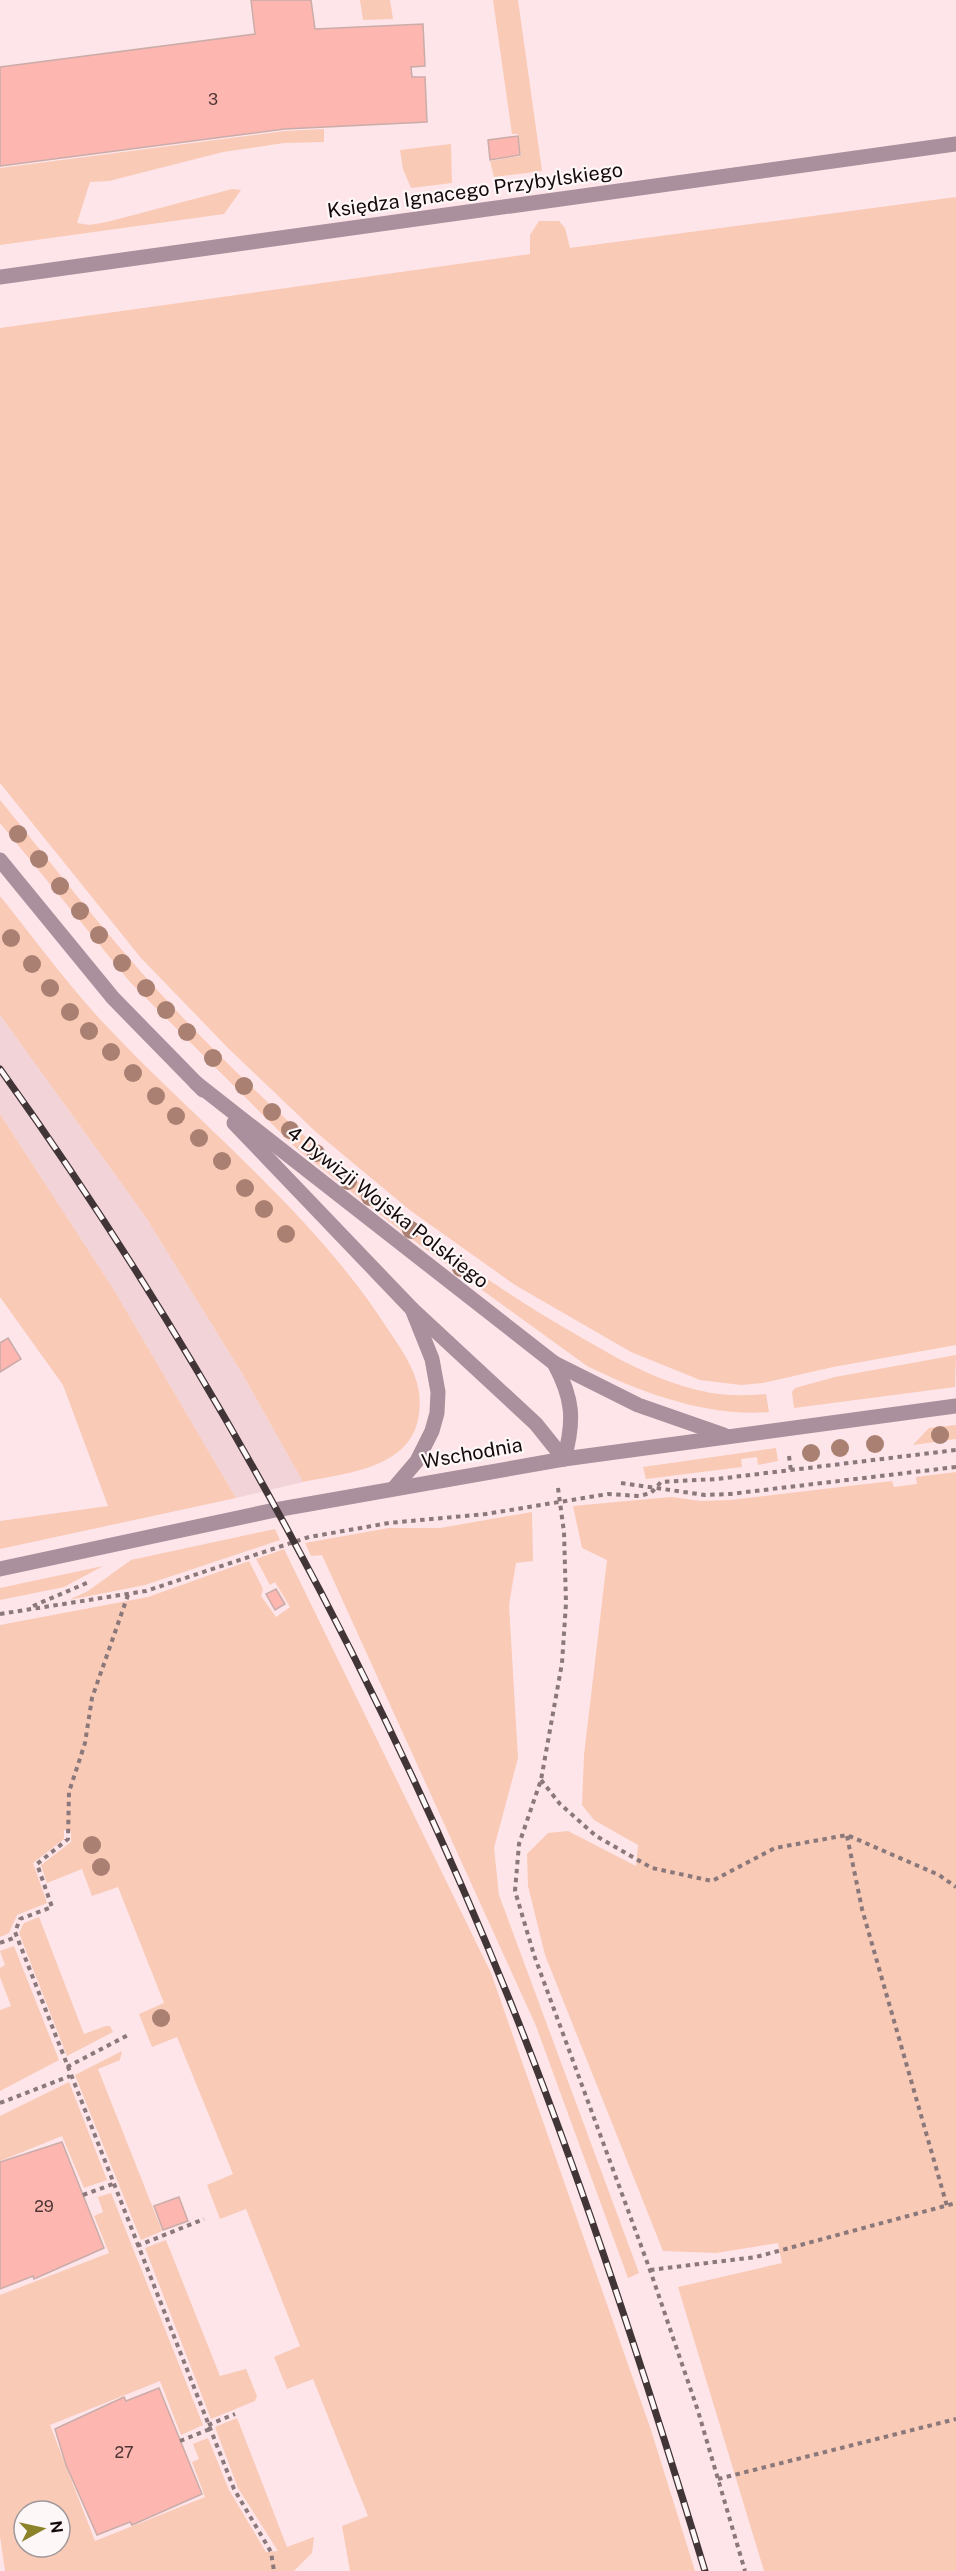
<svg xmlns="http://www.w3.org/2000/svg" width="956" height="2571" viewBox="0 0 956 2571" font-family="'Public Sans',sans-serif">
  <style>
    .built { fill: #f2d3d8 }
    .green { fill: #f9cab6; fill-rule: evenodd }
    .building { fill: #fdb6b0; stroke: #caaca9; stroke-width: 1.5 }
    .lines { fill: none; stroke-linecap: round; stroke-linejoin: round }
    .path { stroke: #8a787b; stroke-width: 4; stroke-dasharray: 4.5 4.5; stroke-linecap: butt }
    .minor { stroke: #aa8f9d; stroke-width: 15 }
    .tertiary { stroke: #aa8f9d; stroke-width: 15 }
    .rail-casing { stroke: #423538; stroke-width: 7 }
    .rail { stroke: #fef7f8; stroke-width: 4.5; stroke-dasharray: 14; stroke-linecap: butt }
    .tree { fill: #aa8072 }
    .labels { text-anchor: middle; stroke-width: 4.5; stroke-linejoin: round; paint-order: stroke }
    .number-label { font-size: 16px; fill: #4e3535 }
    .street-label { font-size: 20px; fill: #140a0c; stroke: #fef7f8 }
  </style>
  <rect width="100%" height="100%" fill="#fee5e9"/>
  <path class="built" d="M0 1015 145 1216 243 1375 303 1482 236 1498 114 1290 0 1114Z"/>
  <g class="green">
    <path d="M360 0H390L393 19 363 20Z"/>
    <path d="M493 0H518L542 171 494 177 490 161 521 156 518 134H512Z"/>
    <path d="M324 129V142L284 143 223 152 109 181 90 182 77 223 89 225 107 222 232 189 241 190 224 214 0 245V168L285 131Z"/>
    <path d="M451 144 452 183 411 188 403 169 400 150Z"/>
    <path d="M956 197V1345L833 1367 763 1383 741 1385 700 1380 631 1352 515 1285 411 1211 317 1133 228 1048 141 958 0 783V328L530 254V235L539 221H559L565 228 570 248Z"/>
    <path d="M0 800C52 864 103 931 159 992 277 1121 419 1243 570 1331 611 1355 655 1381 702 1391 722 1396 745 1396 766 1394L769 1412C707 1417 642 1393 587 1366L405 1234 296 1148 130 982 0 823Z"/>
    <path d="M0 896C32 936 63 978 97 1016 193 1120 312 1210 389 1331 400 1347 414 1367 418 1387 421 1400 420 1415 416 1427 401 1470 340 1474 303 1482L243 1375 145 1216 0 1015Z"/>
    <path d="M0 1114 114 1290 236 1498 0 1549V1521L108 1506 63 1385 0 1297Z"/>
    <path d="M956 1355 955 1387 794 1408 792 1392 795 1388 835 1377Z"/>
    <path d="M956 1425V1439L913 1445 929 1428Z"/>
    <path d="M776 1448 778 1461 758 1465 757 1457 741 1459 742 1467 646 1479 643 1467Z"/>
    <path d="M956 1472V2571H764L678 2287 782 2263 778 2243 716 2253 663 2251 545 1955 528 1886 527 1854 548 1833 568 1831 636 1866 638 1845 594 1820 582 1805 584 1755 607 1560 582 1548 573 1506 671 1497 701 1501 731 1500 892 1481 894 1487 917 1484 916 1477Z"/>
    <path d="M532 1512 533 1561 516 1563 509 1605 518 1758 494 1848 499 1895 639 2273 628 2278 536 2026 322 1555 311 1556 305 1543 389 1528H440Z"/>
    <path d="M275 1529 280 1540 145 1585 69 1600 88 1591 131 1560Z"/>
    <path d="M284 1549 491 1973 651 2430 695 2571H350L342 2526 368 2516 313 2379 287 2389 274 2357 300 2346 246 2209 220 2219 207 2185 233 2174 177 2037 152 2047 139 2014 164 2003 118 1887 92 1896 82 1869 47 1883 41 1865 71 1842V1831L64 1830V1839L33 1863 47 1903 17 1915 9 1933 0 1937V1625L148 1597 249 1561 263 1589 261 1596 276 1617 290 1607 275 1582 270 1585 256 1559Z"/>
    <path d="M103 1566 64 1587 0 1600V1588Z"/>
    <path d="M39 1917 84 2034 106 2026H110L113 2032 67 2056 19 1933 24 1923Z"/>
    <path d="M14 1946 59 2060 0 2091V2010L11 2006 0 1977V1968L5 1965 0 1951Z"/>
    <path d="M122 2051 120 2060 98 2069 162 2231 141 2240 75 2075Z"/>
    <path d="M69 2082 107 2180 84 2188 62 2136 0 2161V2116Z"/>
    <path d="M111 2193 203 2425 181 2435 160 2381 50 2425 95 2541 205 2497 192 2462 199 2459 193 2444 208 2438 229 2490 266 2552 278 2551 238 2488 215 2427 237 2418 287 2547 314 2537 312 2553 294 2571H5L0 2536V2295L109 2253 94 2216 103 2212 98 2197ZM24 2511H60V2547H24Z"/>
    <path d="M166 2240 220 2376 246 2369 257 2396 255 2401 211 2419 145 2248Z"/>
  </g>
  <g class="building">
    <path d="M251 0H311L315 29 423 24 425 66 411 67 412 77H425L427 122 285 129 0 166V67L255 34Z"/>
    <path d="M518 136 520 155 490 160 488 140Z"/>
    <path d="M8 1338 21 1359 0 1372V1343Z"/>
    <path d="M276 1589 285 1604 275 1610 266 1594Z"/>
    <path d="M62 2142 104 2248 34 2279 33 2276 0 2289V2162Z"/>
    <path d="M179 2197 188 2221 163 2230 154 2206Z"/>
    <path d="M159 2388 202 2494 132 2525 130 2522 97 2535 66 2465 55 2429 124 2397 126 2401Z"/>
  </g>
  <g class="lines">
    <g class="path">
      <path d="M789 1456 791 1471"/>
      <path d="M621 1483 705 1495 730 1494 956 1467"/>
      <path d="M558 1488 564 1532 566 1603 562 1663 541 1780 519 1844 515 1891 534 1955 650 2270 698 2411 745 2571"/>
      <path d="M128 1595 92 1698 85 1743 69 1792 68 1839 37 1864 52 1907 20 1919 15 1932 234 2489 271 2552 274 2571"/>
      <path d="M33 1606 89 1582"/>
      <path d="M0 1614 146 1591 309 1537 389 1523 486 1514 608 1494 639 1496 651 1493 661 1482 717 1479 956 1450"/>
      <path d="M541 1780 560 1804 596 1836 652 1868 712 1881 775 1848 847 1835 939 1875 956 1887"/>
      <path d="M847 1836 862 1909 947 2206"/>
      <path d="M0 1943 16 1937"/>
      <path d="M67 2067 130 2034"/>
      <path d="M0 2103 70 2076"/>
      <path d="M83 2195 113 2184"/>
      <path d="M137 2246 204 2219"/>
      <path d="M650 2270 756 2257 956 2203"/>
      <path d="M208 2425 235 2414"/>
      <path d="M180 2441 210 2429"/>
      <path d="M718 2479 956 2419"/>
    </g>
    <g class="minor">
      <path d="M0 277 956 144"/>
      <path d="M412 1309 536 1424 564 1459 956 1406"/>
      <path d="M554 1363 638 1405 724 1435"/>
    </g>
    <g class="tertiary">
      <path d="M0 860 113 998 203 1090"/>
      <path d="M234 1123 412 1309 432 1359 438 1392 437 1413 432 1431 417 1461 394 1488"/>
      <path d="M0 1569 275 1510 564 1459C575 1420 573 1398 554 1363L196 1083"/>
    </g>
    <g class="rail-casing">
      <path id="rail" d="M0 1069C206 1356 385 1688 516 2016 588 2198 648 2384 705 2571"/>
    </g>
    <use href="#rail" class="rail"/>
  </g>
  <g class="tree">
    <circle cx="18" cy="834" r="9"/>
    <circle cx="39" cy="859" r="9"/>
    <circle cx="60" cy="886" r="9"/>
    <circle cx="80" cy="911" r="9"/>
    <circle cx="99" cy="935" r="9"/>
    <circle cx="11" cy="938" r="9"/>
    <circle cx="122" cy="963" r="9"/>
    <circle cx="32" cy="964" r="9"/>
    <circle cx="50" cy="988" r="9"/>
    <circle cx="146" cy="988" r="9"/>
    <circle cx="166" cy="1010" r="9"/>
    <circle cx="70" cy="1012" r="9"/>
    <circle cx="89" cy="1031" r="9"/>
    <circle cx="187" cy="1032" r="9"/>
    <circle cx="111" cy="1052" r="9"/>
    <circle cx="213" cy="1058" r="9"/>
    <circle cx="133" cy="1073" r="9"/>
    <circle cx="244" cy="1086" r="9"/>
    <circle cx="156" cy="1096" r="9"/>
    <circle cx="272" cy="1112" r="9"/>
    <circle cx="176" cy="1116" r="9"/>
    <circle cx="290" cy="1130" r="9"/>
    <circle cx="199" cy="1138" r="9"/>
    <circle cx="316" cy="1153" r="9"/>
    <circle cx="222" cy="1161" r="9"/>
    <circle cx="348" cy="1181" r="9"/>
    <circle cx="245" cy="1188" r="9"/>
    <circle cx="370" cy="1197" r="9"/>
    <circle cx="264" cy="1209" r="9"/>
    <circle cx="411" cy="1230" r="9"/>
    <circle cx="286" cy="1234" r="9"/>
    <circle cx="461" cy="1268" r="9"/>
    <circle cx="940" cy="1435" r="9"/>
    <circle cx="875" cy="1444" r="9"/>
    <circle cx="840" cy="1448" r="9"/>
    <circle cx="811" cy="1453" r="9"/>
    <circle cx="92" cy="1845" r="9"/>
    <circle cx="101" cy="1867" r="9"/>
    <circle cx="161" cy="2018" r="9"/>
  </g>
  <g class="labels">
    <g class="number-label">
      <text x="213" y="105">3</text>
      <text x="44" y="2212">29</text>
      <text x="124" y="2458">27</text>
    </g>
    <g class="street-label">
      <text transform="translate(475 190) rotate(-8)" y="7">Księdza Ignacego Przybylskiego</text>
      <text transform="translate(388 1207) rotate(38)" y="7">4 Dywizji Wojska Polskiego</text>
      <text transform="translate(472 1453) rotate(-10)" y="7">Wschodnia</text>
    </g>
  </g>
  <g transform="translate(42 2529) rotate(82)"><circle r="28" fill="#fef7f8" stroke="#a0989a" stroke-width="1.5"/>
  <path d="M0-4.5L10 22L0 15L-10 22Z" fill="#8b822a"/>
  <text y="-9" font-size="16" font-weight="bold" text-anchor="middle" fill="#140a0c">N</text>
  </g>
</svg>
